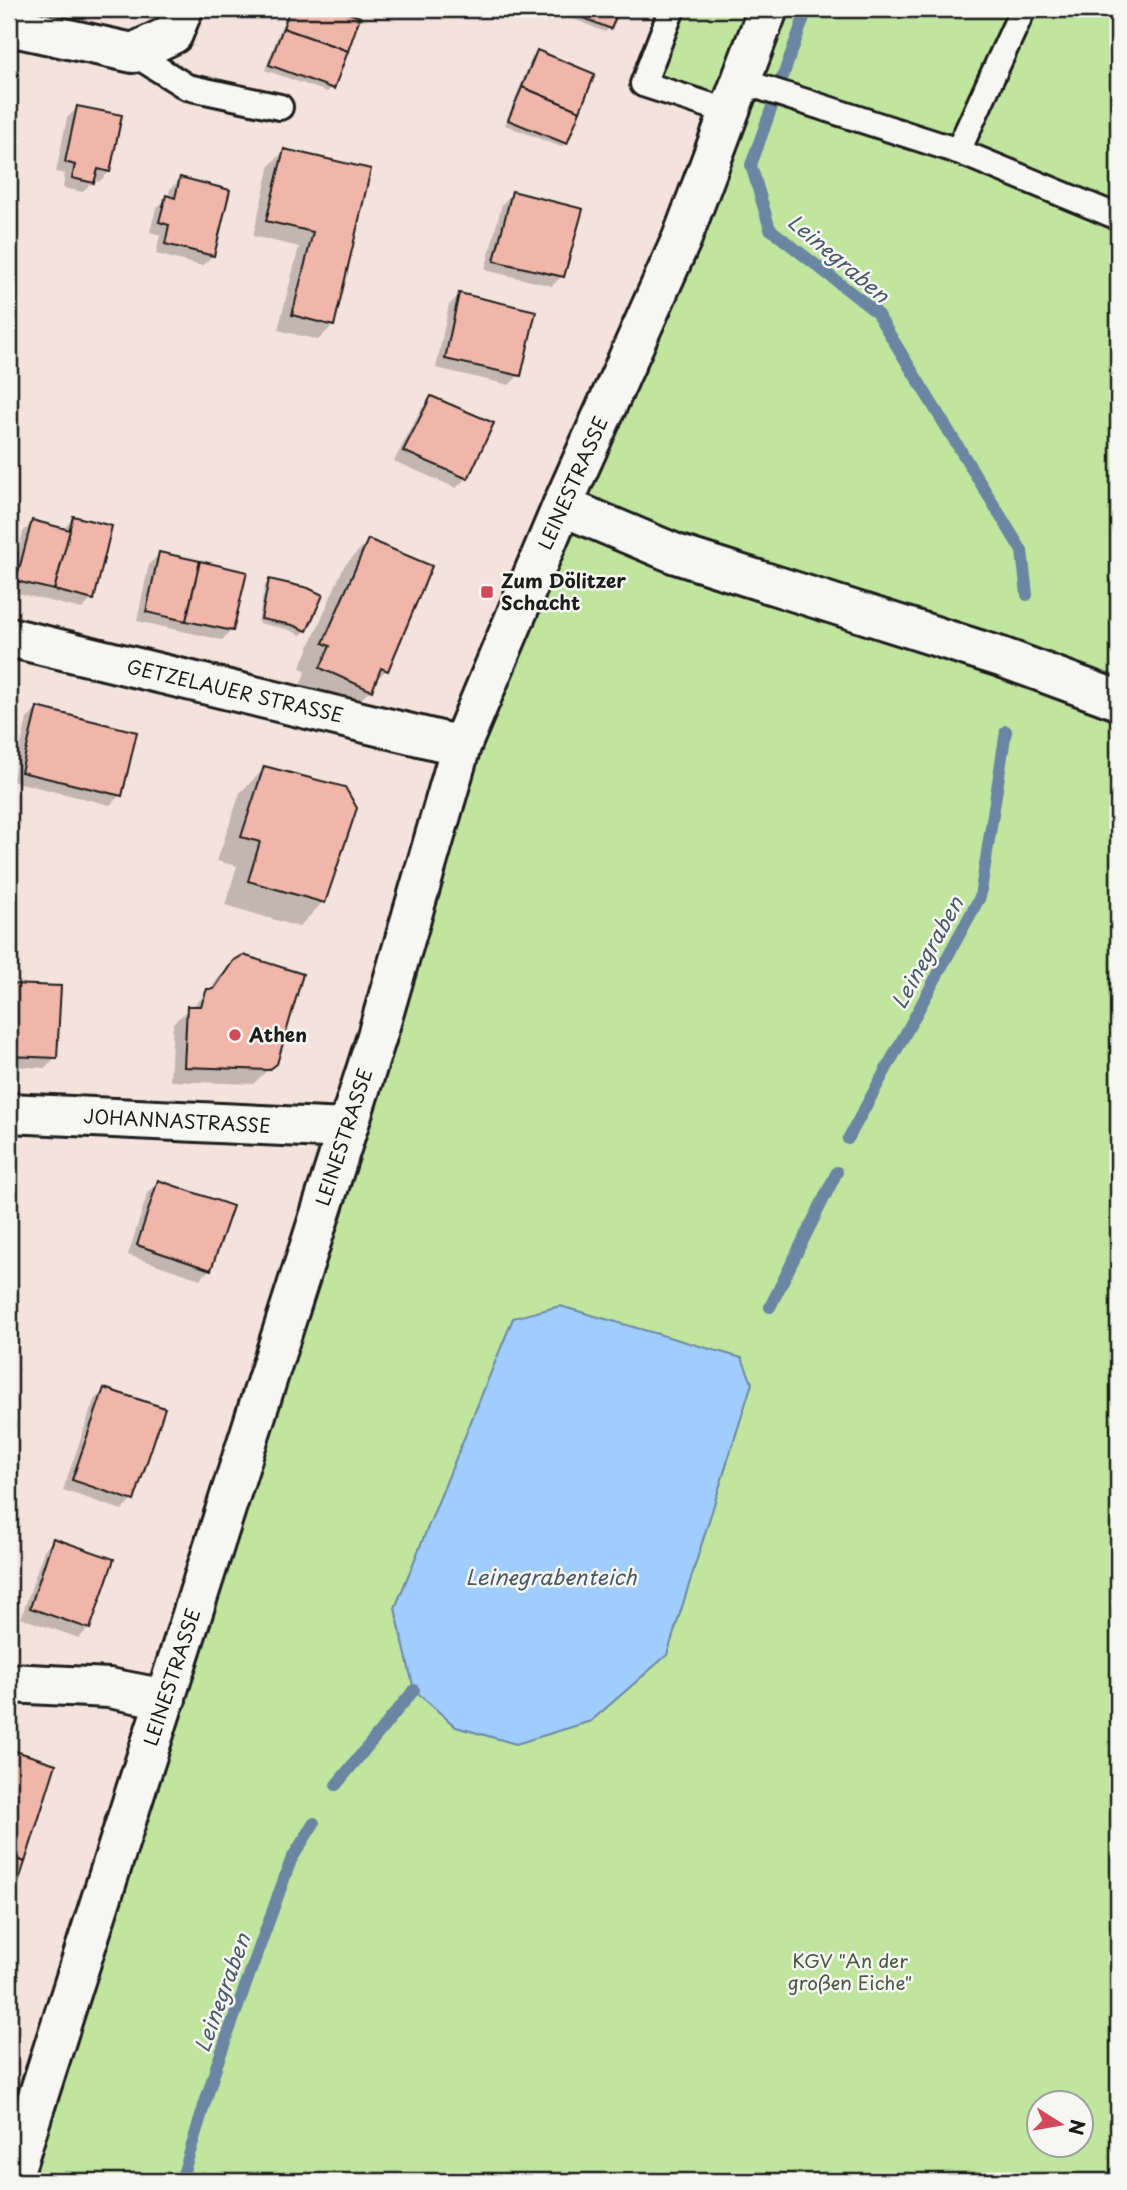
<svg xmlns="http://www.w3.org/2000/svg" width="1127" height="2190" viewBox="0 0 1127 2190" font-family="'Playpen Sans',sans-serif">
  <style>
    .green { fill: #c0e59f; stroke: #6e805e; stroke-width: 2; fill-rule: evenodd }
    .water { fill: #a0cdfb; stroke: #6b86a2; stroke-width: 2 }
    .shadow { fill: #0003 }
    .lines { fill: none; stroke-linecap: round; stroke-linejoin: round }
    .stream { stroke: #6b86a2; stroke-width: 12 }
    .building { fill: #f0b6a9; stroke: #1c1c1c; stroke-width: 2 }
    .lane-casing { stroke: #1c1c1c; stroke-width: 30 }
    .street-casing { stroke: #1c1c1c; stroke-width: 44 }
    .secondary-casing { stroke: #1c1c1c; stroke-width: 44 }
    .lane { stroke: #f6f6f2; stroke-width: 24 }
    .street { stroke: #f6f6f2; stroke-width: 38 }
    .secondary { stroke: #f6f6f2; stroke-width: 38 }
    .poi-dot { fill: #d1495b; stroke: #f6f6f2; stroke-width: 2.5 }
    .labels { text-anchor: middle; stroke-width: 5; stroke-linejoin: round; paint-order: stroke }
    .street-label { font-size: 19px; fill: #1c1c1c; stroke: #f6f6f2 }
    .poi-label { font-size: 19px; font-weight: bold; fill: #1c1c1c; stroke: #f6f6f2; text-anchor: start }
    .park-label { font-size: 19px; fill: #4d5843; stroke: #f6f6f2 }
    .water-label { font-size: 21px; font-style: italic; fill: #4a5a6a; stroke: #f6f6f2 }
  </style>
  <rect width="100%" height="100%" fill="#f4e3dc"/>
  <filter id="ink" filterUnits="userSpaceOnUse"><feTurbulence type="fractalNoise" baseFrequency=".0143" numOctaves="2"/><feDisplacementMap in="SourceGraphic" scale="14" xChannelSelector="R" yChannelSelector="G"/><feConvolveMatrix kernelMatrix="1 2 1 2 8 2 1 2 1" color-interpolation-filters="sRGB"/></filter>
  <g filter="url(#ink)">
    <path class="green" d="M672 9H1118V2181H12L461 746 730 113 643 84ZM1040 2102H1082V2144H1040Z"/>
    <path class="water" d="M560 1306 742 1358 752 1383 667 1655 591 1721 516 1744 456 1727 414 1690 395 1608 513 1318Z"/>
    <g class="shadow">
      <path d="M288 9H331L358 18 332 88 327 92 265 70Z"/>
      <path d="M550 9H617L609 28 605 32Z"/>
      <path d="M537 52 566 143 561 147 505 125 532 57Z"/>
      <path d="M77 108 109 172 99 182 93 180 83 192 63 188 65 174 56 172 67 118Z"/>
      <path d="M285 150 369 170 333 325 318 340 278 330 299 247 253 236 270 165Z"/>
      <path d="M181 179 228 191 212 256 202 266 156 254 160 235 150 232 156 208 168 198 170 189Z"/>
      <path d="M513 193 562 276 552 286 485 270 502 204Z"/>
      <path d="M459 295 519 375 509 385 436 368 449 305Z"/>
      <path d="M432 398 466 478 456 488 394 461 422 408Z"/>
      <path d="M73 518 92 599 82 609 9 591 23 532 33 522 63 530Z"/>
      <path d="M368 541 386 670 374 682 370 690 346 715 297 693 306 670 300 668 344 566Z"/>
      <path d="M160 554 232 630 222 640 137 621 149 564Z"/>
      <path d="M270 581 306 630 301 635 287 629 258 623 265 585Z"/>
      <path d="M37 709 120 795 110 805 12 781 27 719Z"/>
      <path d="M265 768 323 902 299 927 225 905 237 866 217 861 240 793Z"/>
      <path d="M234 963 275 1063 253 1084 170 1081 173 1023 210 991 218 978Z"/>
      <path d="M9 985 60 988 55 1058 45 1068 9 1066Z"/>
      <path d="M158 1182 210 1269 200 1279 128 1255 148 1192Z"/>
      <path d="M104 1390 132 1500 122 1510 63 1490 94 1400Z"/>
      <path d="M54 1540 89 1628 79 1638 21 1618 44 1550Z"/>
      <path d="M9 1751 54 1766 9 1905Z"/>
    </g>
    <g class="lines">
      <g class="stream">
        <path d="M807 9 751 165 770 229 876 312 1022 551 1027 595"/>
        <path d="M848 1139 980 897 1006 731"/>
        <path d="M770 1307 837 1172"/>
        <path d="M336 1785 414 1690"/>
        <path d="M181 2181 216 2067 291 1860 314 1823"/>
      </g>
    </g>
    <g class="building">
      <path d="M290 9H336L360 17 348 51 283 28Z"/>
      <path d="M561 9H619L611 29Z"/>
      <path d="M283 28 348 51 334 89 269 65Z"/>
      <path d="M537 50 595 74 580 111 522 87Z"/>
      <path d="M522 87 580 111 567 144 508 120Z"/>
      <path d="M77 106 122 115 110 172 98 169 94 183 72 178 75 165 65 162Z"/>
      <path d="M284 149 371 169 334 326 292 315 313 232 266 221Z"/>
      <path d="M180 177 230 190 214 256 165 244 169 225 159 222 166 195 175 198Z"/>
      <path d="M512 191 583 209 564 277 494 261Z"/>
      <path d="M459 293 536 311 521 376 445 359Z"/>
      <path d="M431 396 494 423 468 479 403 451Z"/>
      <path d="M73 516 112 526 94 600 54 590Z"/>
      <path d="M32 520 70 530 54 590 16 581Z"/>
      <path d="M368 539 432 566 388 671 381 668 372 691 320 668 330 646 323 643Z"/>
      <path d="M159 552 200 561 186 621 146 612Z"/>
      <path d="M200 561 247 572 233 631 186 621Z"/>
      <path d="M269 579 308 588 323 595 307 631 292 625 261 619Z"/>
      <path d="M37 707 137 732 122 796 21 772Z"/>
      <path d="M264 766 345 787 357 808 325 903 248 881 260 842 241 837Z"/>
      <path d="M243 955 303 974 277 1064 269 1070 184 1067 187 1006H201L207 989H214L233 961Z"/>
      <path d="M9 984 61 986 57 1058 9 1056Z"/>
      <path d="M158 1180 233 1206 211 1270 137 1245Z"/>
      <path d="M104 1388 165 1408 134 1501 72 1480Z"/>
      <path d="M53 1538 114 1559 90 1629 30 1608Z"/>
      <path d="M9 1749 56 1764 25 1862 9 1857Z"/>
      <path d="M9 1857 25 1862 9 1911Z"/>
    </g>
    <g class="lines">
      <g class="lane-casing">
        <g id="lane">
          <path d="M672 9 643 84 730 112"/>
          <path d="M133 53 187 87 280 107"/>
          <path d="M741 81 958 151 1118 217"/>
          <path d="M958 151 1023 9"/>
        </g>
      </g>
      <g class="street-casing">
        <g id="street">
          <path d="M9 26 133 53 173 34 183 9"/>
          <path d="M562 506 676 554 1001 657 1118 700"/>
          <path d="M9 637 461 746"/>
          <path d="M9 1113 346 1129"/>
          <path d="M9 1683 109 1688 166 1699"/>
        </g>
      </g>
      <g class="secondary-casing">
        <path id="secondary" d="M11 2181 377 1036 461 746 562 506 682 238 768 9"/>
      </g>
      <use href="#lane" class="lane"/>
      <use href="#street" class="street"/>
      <use href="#secondary" class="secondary"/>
    </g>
  </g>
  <g class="poi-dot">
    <rect x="480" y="585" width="14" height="14" rx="3.5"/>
    <circle cx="235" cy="1035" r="7"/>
  </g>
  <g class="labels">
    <g class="street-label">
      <text transform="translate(573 483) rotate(-66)" y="7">LEINESTRASSE</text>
      <text transform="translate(235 691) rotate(13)" y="7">GETZELAUER STRASSE</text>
      <text transform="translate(177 1121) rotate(3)" y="7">JOHANNASTRASSE</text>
      <text transform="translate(344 1137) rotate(-72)" y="7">LEINESTRASSE</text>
      <text transform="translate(172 1677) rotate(-72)" y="7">LEINESTRASSE</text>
    </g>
    <g class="poi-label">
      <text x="501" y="588">Zum Dölitzer<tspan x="501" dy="22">Schacht</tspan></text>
      <text x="249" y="1042">Athen</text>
    </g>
    <g class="park-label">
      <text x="850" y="1968">KGV "An der<tspan x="850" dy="22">großen Eiche"</tspan></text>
    </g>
    <g class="water-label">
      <text transform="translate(838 259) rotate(40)" y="7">Leinegraben</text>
      <text transform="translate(928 953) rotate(-61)" y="7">Leinegraben</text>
      <text x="551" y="1585">Leinegrabenteich</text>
      <text transform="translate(223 1993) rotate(-70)" y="7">Leinegraben</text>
    </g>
  </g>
  <rect width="1127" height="2190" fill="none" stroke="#f6f6f2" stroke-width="35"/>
  <rect x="18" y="18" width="1092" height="2155" fill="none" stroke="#1c1c1c" stroke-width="2.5" filter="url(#ink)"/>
  <g transform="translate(1060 2124) rotate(101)"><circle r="33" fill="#f6f6f2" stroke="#9f9f9c" stroke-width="2"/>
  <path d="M0-5L12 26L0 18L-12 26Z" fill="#d1495b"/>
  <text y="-10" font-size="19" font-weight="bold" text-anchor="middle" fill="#1c1c1c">N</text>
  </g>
</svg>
